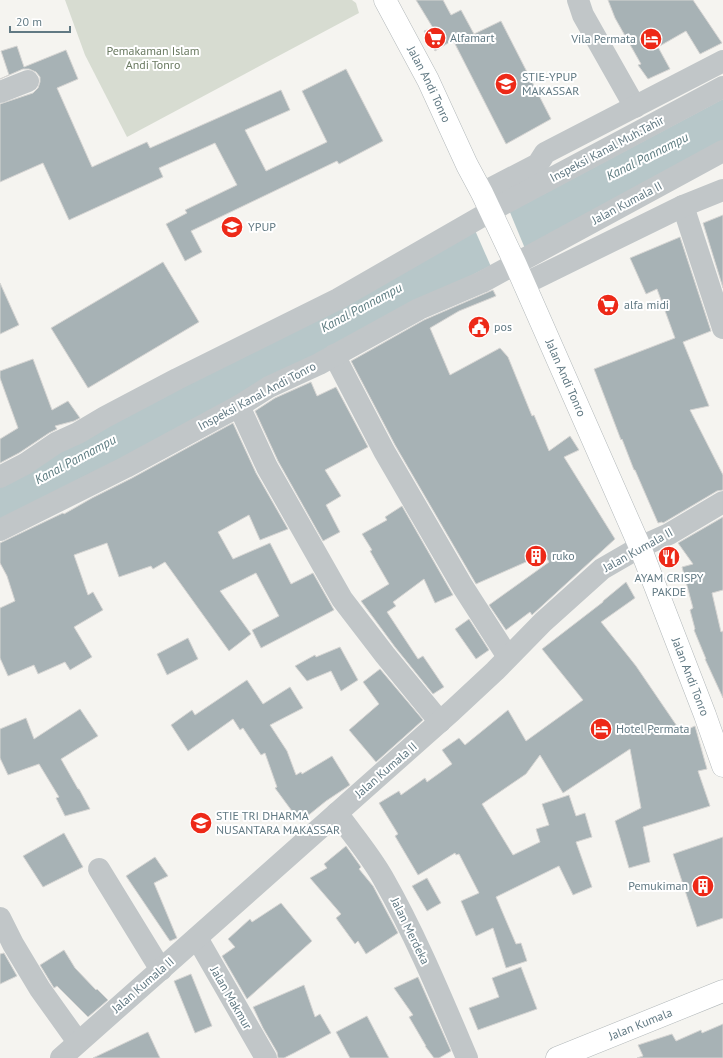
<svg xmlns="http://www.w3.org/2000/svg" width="723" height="1058" viewBox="0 0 723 1058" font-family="'PT Sans',sans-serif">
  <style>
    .green { fill: #d7dcd1 }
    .water { fill: #b7c7c9 }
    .pier { fill: #f5f4f0 }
    .building { fill: #a7b2b5; stroke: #d6d5d3 }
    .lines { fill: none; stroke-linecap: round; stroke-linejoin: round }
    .major-casing { stroke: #b2b8ba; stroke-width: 23 }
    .minor { stroke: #c1c6c8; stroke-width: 22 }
    .major { stroke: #fff; stroke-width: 22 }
    .labels { text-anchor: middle; stroke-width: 4; stroke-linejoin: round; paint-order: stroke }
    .poi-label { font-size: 12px; fill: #617983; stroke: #fff; text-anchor: start }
    .park-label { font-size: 12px; fill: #6a7a61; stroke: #fff }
    .street-label { font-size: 12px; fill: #617983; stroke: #fff }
    .water-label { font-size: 13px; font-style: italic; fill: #5d7c81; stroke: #fff }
  </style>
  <rect width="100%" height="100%" fill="#f5f4f0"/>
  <path class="green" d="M65 0H352L356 3 359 13 127 137 85 55Z"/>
  <path class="water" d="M723 99V143L0 524V482Z"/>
  <path class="pier" d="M509 210 526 251 492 269 474 228Z"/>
  <g class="building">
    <path d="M416 0H443L451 15 461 10 474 34 501 21 551 119 506 144 453 40 435 51 424 31 433 28Z"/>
    <path d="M608 0H693L722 43 700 54 686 31 658 47 670 69 648 79 638 65 641 64 615 18Z"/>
    <path d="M17 46 24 67 66 50 78 79 57 88 92 167 147 142 150 148 281 90 290 110 245 130 266 171 327 142 302 91 346 69 383 141 339 164 337 161 191 231 202 252 185 261 166 224 187 213 185 210 237 185 215 143 159 168 163 177 69 220 43 163 0 182V104L33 93 38 88 40 82V77L36 72 29 69H23L0 79 9 75 1 51Z"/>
    <path d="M723 215V288L703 223Z"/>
    <path d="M680 237 711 331 683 342 709 406 690 410 723 475V490L717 491 663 523 662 522 658 523 635 470H634L622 439 621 440 594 369 675 338 657 289 646 294 630 258Z"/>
    <path d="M163 262 199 322 88 388 51 328Z"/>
    <path d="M0 283 19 325 0 334Z"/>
    <path d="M493 290 496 296 459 311 430 328 450 375 500 348 508 357 532 416 534 415 549 451 570 436 579 450 564 457 615 539 532 615 530 612 506 630 489 605 549 562 544 554 476 584 395 445 351 361 424 320Z"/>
    <path d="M33 359 52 410 68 401 80 418 74 421 55 426 57 429 49 433 19 453 0 463V439L18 428 0 378V371Z"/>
    <path d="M311 382 317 396 336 387 368 447 325 470 341 496 326 505 340 532 323 541 278 461 255 411 275 398Z"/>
    <path d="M233 423 256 473 288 529 260 540 249 515 218 532 233 559 270 543 291 584 313 573 334 610 261 648 252 630 279 616 256 573 220 591 251 634 229 651 165 562 153 569 151 566 119 577 107 543 74 555 88 595 93 592 103 610 74 627 92 657 70 670 65 662 38 674 34 665 8 676 0 658V608L15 601 7 576 0 563V543L63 513 64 514 92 498 132 478Z"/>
    <path d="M402 506 453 595 435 603 424 579 393 602 396 606 387 612 418 659 423 656 444 687 433 694 395 647 361 601 389 584 370 551 372 550 362 534 387 520 385 517Z"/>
    <path d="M723 517V590L712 593 721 632 723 631V698L705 659H706L694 630 695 629 690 610 693 608 682 567 693 564 678 543Z"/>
    <path d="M626 582 635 598 601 622 636 666 681 732 695 726 707 769 698 771 710 806 643 827 650 862 629 868 615 821 641 808 630 749 563 793 540 755 526 774 482 804 513 855 540 842 536 829 549 825 542 804 569 795 576 816 585 813 592 837 576 842 592 887 573 895 559 866 496 897 516 944 521 943 527 961 506 968 493 928 476 936 461 901 479 893 459 854 456 855 455 853 418 875 395 836 398 834 379 803 399 791 401 795 425 778 427 782 452 764 442 750 459 738 465 745 508 710 526 741 583 700 542 649 603 602V601Z"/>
    <path d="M469 619 489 650 476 659 455 629Z"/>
    <path d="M188 638 198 659 167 675 157 654Z"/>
    <path d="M340 647 358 680 341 691 331 671 307 681 295 666 315 655 316 657Z"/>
    <path d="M380 669 423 720 376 762 349 730 379 704 363 682Z"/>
    <path d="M247 680 263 704 290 687 303 708 270 725 287 751 296 775 301 772 302 774 332 756 350 785 326 801 300 822 275 788 277 787 265 753 261 755 243 728 240 730 233 719 188 751 171 725 192 710 195 715Z"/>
    <path d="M80 709 98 736 61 759 78 789H79L90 809 65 816 56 798 59 797 39 764 8 775 0 758V729L26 718 34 739Z"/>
    <path d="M64 833 83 867 43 887 23 856Z"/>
    <path d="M723 837V918L697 927 673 854Z"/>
    <path d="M346 846 361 867 359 869 373 886 398 933 366 954 358 941 355 944 336 918 341 914 310 878 327 868 324 864Z"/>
    <path d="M155 857 168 876 154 883 177 938 170 941 126 876Z"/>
    <path d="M427 878 441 903 427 911 412 886Z"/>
    <path d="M281 903 312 941 247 999 222 956 235 947 228 939 250 919 252 922Z"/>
    <path d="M64 950 75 968 96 990 97 989 108 1000 88 1017 57 986 54 988 40 965Z"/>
    <path d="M4 953 17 976 0 984V954Z"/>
    <path d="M521 967 537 1009 478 1030 469 1008 499 997 492 978Z"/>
    <path d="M191 974 212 1026 195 1033 174 981Z"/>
    <path d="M418 977 451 1051 439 1058H434L425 1046H426L409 1017 413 1015 394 988Z"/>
    <path d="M304 985 315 1017 320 1014 331 1033 294 1053 284 1058H278L277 1052 263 1028 253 1007Z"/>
    <path d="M367 1016 389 1058H350L336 1032Z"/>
    <path d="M723 1024V1058H637L643 1056 638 1045 672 1034 676 1041 701 1030 702 1033Z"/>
    <path d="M148 1032 160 1058H93Z"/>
  </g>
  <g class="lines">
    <g class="major-casing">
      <g id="major">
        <path id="s1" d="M385 0 428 80 467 165 482 193 515 263 640 547 705 715 723 766"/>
        <path id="s2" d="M557 1058 723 991"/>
      </g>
    </g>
    <g class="minor">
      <path d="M578 0 583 15 635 107"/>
      <path d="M0 92 28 81"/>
      <path d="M482 193 538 164 545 153 723 61"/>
      <path d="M683 206 723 328"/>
      <path d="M524 284 683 206 723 190"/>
      <path d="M334 355 384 451 463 587 508 657"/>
      <path d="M239 406 267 467 342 599 385 655 440 722"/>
      <path d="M0 477 25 464 56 443 78 433 105 417 177 379 338 299 505 203 723 87"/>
      <path d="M0 530 126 467 239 406 269 387 319 364 419 309 482 282 723 151"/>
      <path d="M337 813C352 834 370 855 383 878 416 936 441 997 467 1058"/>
      <path d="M99 869 161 970"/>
      <path d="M0 918 13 944 40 989 78 1042"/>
      <path d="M197 938 266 1058"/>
      <path d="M61 1058 452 711 495 671 543 622 602 569 640 547 669 534 723 502"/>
    </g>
    <use href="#major" class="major"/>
  </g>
  <defs>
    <g id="supermarket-disc" transform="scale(1.15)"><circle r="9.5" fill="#ed2918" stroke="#fff"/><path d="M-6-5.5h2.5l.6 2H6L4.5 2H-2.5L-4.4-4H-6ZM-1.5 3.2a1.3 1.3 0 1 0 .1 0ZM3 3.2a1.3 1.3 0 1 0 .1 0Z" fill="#fff"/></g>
    <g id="hotel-disc" transform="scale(1.15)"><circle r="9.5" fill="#ed2918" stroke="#fff"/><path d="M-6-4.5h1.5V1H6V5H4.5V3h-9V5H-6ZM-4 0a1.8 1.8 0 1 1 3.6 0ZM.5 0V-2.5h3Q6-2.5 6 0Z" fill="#fff"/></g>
    <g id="university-disc" transform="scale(1.15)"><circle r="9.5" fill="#ed2918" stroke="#fff"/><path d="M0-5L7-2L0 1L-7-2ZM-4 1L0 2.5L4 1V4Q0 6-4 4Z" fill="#fff"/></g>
    <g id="civic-disc" transform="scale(1.15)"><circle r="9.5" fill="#ed2918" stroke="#fff"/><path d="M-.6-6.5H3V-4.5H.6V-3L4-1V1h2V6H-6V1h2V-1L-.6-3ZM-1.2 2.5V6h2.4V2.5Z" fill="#fff"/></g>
    <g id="building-disc" transform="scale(1.15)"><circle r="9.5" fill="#ed2918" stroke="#fff"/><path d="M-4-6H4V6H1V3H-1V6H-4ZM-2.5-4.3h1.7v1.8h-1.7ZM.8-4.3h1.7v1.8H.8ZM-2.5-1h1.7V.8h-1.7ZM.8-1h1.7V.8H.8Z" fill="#fff"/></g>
    <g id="restaurant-disc" transform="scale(1.15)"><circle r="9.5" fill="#ed2918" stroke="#fff"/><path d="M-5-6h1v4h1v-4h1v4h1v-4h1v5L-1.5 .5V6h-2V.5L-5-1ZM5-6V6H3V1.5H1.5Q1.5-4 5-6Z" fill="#fff"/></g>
  </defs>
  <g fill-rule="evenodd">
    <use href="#supermarket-disc" x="435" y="38"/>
    <use href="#hotel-disc" x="651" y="39"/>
    <use href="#university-disc" x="506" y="84"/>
    <use href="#university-disc" x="232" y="227"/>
    <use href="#supermarket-disc" x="608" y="305"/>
    <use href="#civic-disc" x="479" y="327"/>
    <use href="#building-disc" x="536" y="556"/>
    <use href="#restaurant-disc" x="669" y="557"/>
    <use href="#hotel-disc" x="601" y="729"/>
    <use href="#university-disc" x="201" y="823"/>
    <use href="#building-disc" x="703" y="886"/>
  </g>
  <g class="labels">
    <g class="poi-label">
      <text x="450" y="42">Alfamart</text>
      <text x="636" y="43" text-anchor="end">Vila Permata</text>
      <text x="522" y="81">STIE-YPUP<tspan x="522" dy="14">MAKASSAR</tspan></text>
      <text x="248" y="231">YPUP</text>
      <text x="624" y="309">alfa midi</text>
      <text x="494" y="331">pos</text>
      <text x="552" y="560">ruko</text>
      <text x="669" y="582" text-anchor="middle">AYAM CRISPY<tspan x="669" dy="14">PAKDE</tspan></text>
      <text x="616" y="733">Hotel Permata</text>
      <text x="216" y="820">STIE TRI DHARMA<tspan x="216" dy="14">NUSANTARA MAKASSAR</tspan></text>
      <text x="688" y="890" text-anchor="end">Pemukiman</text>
    </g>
    <g class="park-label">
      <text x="153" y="55">Pemakaman Islam<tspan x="153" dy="14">Andi Tonro</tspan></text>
    </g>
    <g class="street-label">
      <text dy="4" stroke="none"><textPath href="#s1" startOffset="95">Jalan Andi Tonro</textPath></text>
      <text transform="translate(607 149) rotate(-28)" y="4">Inspeksi Kanal Muh.Tahir</text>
      <text transform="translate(627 203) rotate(-28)" y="4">Jalan Kumala II</text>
      <text dy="4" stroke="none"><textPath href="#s1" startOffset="419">Jalan Andi Tonro</textPath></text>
      <text transform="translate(257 396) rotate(-28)" y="4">Inspeksi Kanal Andi Tonro</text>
      <text transform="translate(638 550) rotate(-29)" y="4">Jalan Kumala II</text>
      <text dy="4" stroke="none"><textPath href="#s1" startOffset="743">Jalan Andi Tonro</textPath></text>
      <text transform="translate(386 770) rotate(-41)" y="4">Jalan Kumala II</text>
      <text transform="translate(410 931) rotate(64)" y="4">Jalan Merdeka</text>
      <text transform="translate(143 985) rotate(-41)" y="4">Jalan Kumala II</text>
      <text transform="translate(231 998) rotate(60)" y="4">Jalan Makmur</text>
      <text dy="4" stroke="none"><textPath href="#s2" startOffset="90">Jalan Kumala</textPath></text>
    </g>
    <g class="water-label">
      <text transform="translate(647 156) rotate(-27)" y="5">Kanal Pannampu</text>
      <text transform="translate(361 307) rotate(-28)" y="5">Kanal Pannampu</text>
      <text transform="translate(75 459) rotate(-28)" y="5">Kanal Pannampu</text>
    </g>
  </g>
  <path d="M10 26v6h60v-6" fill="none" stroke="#617983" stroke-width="2"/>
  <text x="16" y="26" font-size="12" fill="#617983" stroke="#ffffff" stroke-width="3" paint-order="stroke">20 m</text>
</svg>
